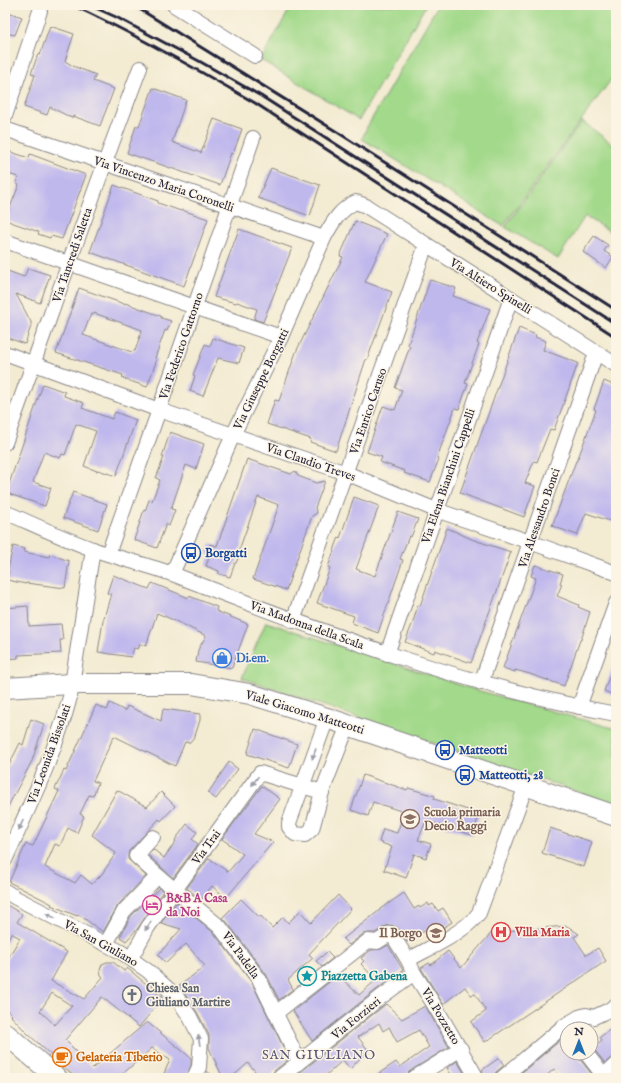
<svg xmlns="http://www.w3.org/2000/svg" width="621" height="1083" viewBox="0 0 621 1083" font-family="'IM FELL English',serif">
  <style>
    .green { fill: #a2d98a; stroke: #627e62 }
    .building { fill: #bfb8ed; fill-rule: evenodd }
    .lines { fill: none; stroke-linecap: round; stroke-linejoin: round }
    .street-casing { stroke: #8a8686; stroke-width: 16 }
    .secondary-casing { stroke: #8a8686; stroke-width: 22 }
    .street { stroke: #fff; stroke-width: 14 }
    .secondary { stroke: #fff; stroke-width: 20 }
    .rail { stroke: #22223b; stroke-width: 3 }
    .oneway { fill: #9c9ca7 }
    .labels { text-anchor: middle; stroke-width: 3; stroke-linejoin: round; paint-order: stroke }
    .street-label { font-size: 12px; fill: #22223b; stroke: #fcf5e5 }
    .transit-label { font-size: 12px; font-weight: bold; fill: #164399; stroke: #fcf5e5; text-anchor: start }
    .shop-label { font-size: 12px; font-weight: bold; fill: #366cbe; stroke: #fcf5e5; text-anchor: start }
    .education-label { font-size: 12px; font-weight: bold; fill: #785e54; stroke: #fcf5e5; text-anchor: start }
    .hotel-label { font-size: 12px; font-weight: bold; fill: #b23c85; stroke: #fcf5e5; text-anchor: start }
    .health-label { font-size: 12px; font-weight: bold; fill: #be3a42; stroke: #fcf5e5; text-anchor: start }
    .culture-label { font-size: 12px; font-weight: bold; fill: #0d838f; stroke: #fcf5e5; text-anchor: start }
    .worship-label { font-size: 12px; font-weight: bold; fill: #5b616d; stroke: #fcf5e5; text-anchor: start }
    .food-label { font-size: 12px; font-weight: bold; fill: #c56008; stroke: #fcf5e5; text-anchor: start }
    .neighbourhood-label { font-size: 13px; letter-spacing: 1px; fill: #595679; stroke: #fcf5e5 }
  </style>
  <rect width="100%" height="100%" fill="#fcf5e5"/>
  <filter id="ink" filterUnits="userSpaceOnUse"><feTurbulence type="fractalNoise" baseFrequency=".025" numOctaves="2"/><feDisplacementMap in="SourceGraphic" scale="8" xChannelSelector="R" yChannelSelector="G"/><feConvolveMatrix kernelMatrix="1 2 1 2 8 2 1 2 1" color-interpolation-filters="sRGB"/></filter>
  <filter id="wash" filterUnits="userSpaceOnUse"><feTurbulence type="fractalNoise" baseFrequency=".012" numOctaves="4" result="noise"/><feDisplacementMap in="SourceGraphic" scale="16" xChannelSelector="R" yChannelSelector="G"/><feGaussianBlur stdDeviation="0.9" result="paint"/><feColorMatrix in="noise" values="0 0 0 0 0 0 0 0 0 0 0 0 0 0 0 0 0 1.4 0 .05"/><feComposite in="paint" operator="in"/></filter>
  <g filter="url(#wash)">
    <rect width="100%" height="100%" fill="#f3ebd2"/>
    <g class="green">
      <path d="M292 5H426L359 120 261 60Z"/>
      <path d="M438 5H616V73L503 226 362 139 367 127Z"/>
      <path d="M582 121 616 147V235L585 216 558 259 505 227Z"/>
      <path d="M266 622 473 689 616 729V805L242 678Z"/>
    </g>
    <g id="blocks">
      <g class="building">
        <path d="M5 11 22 17 15 35 5 33Z"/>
        <path d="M50 26 74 34 65 61 73 66 96 75 93 81 114 89 100 126 73 116 72 118 50 107 47 115 24 107 35 75 31 74 38 54 40 55Z"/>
        <path d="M153 88 186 100 172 142 201 153 214 119 242 129 233 154 231 153 220 185 127 153 136 126H139Z"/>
        <path d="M5 150 29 158 30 154 86 175 62 239 51 236 50 238 38 234 39 232 5 220 19 185 16 183 18 177 5 173Z"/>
        <path d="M271 168 320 185 310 216 258 198Z"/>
        <path d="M114 185 158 201V203L181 211 182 210 208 219 184 286 90 252Z"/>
        <path d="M355 221 387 234 365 282 392 292 367 360 366 359 336 451 310 442 311 439 267 424 275 400 279 401 296 352 343 257 340 256Z"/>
        <path d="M239 229 292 248 263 322 254 319 257 309 237 302 236 303 214 297Z"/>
        <path d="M594 236 608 245 604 251 613 257 606 268 583 252Z"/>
        <path d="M28 268 50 275 40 303 16 294 31 322V326L25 344 5 337V270L24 277Z"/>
        <path d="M430 280 456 288 453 296 490 309 477 343 479 344 465 383 468 384 459 409 455 408 437 458 439 459 430 482 404 473 405 471 380 462 382 457 367 452 383 406 395 410 402 390 395 388 410 346 408 345Z"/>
        <path d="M79 288 124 304 125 303 161 316V318L171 321 167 331 165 330 155 358 157 359 147 387 122 378 123 375 56 353ZM94 313 142 330 135 351H133L132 352 83 335 91 314 93 315Z"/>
        <path d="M519 328 536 335 535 337 546 341 543 350 578 363 554 430 550 429 537 462 534 461 525 483 535 486 524 517 460 493Z"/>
        <path d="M213 338 244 348 239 363 218 358 203 396 190 391 195 376 193 375 205 344 210 346Z"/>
        <path d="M604 381 616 386V523L586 513 577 535 552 526 576 461H577L596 410 594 409Z"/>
        <path d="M43 384 65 392 64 396 84 403 82 408 112 419 115 412 136 420 116 476 98 470 97 471 84 466 96 431 76 424 65 455 62 454 60 458 44 452 33 482 51 488 45 506 6 493Z"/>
        <path d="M170 432 204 444 196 469 186 465 171 509 175 510 169 526 166 524 157 548 134 540 144 510 145 511 149 500 152 501 160 480 156 478 164 457H162Z"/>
        <path d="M247 459 291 474 295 471 298 476 316 483 325 481 315 508 317 513 312 516 286 590 253 579 279 505 258 497 238 553 240 554 236 563H235L230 577 219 574V571L206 566 210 555 207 553 210 544 217 546Z"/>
        <path d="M73 492 107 504 98 530 63 518Z"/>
        <path d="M354 497 379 506 356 569 375 576 398 512 418 519 411 537 409 536 400 559 403 560 378 633 352 623 354 616 317 603 330 568 328 567 339 537 340 538Z"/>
        <path d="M447 528 474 540 511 552 471 663 435 650 434 653 405 642 413 622 418 605 420 606Z"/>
        <path d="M13 546 25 549 24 552 49 557 50 554 69 561 65 588 26 583V584L7 580 9 571 8 570Z"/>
        <path d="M535 565 563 574 560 583 562 584 557 596 579 605 578 607 590 612 581 640H580L564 686 530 674 515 670V672L503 668 536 578 531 576Z"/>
        <path d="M113 575 149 589 152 583 189 598V596L217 607 216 611 248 624 232 668 196 662 198 650 206 636 180 623 157 613 146 646 140 644 138 649 134 648 131 657 98 652 103 621 111 594 107 593Z"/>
        <path d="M28 606 29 626 61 624 63 640H60L61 653 18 655V658L7 659 5 608Z"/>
        <path d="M615 661 616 662V696L604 691Z"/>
        <path d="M110 703 125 711 127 706 161 721 163 709 200 714V720L195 736 189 743 185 742 175 766 114 736 93 781 98 783 93 796 89 795 80 814 84 816 77 833 68 828 60 846 55 844 45 867 75 883 81 875 92 884 102 874 116 853 92 835 117 790 147 807 161 792 175 806 161 821 159 819 129 851 128 855V859L146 876 118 905 103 932 78 914 77 916 51 905 52 904 9 882 26 844 33 846 59 791 55 789 64 770 66 771 96 705 107 710Z"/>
        <path d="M31 719 44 724 32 761 5 812V773L20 743 23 745Z"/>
        <path d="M255 729 297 744 289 768 247 754Z"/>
        <path d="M229 762 238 769 216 799 208 793Z"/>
        <path d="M363 775 407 790 408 788 435 796 434 799 480 814 472 835 426 821 418 840 431 844 426 858 414 854 406 878 384 870 392 847 379 842 383 829 397 833 404 813H401V811L373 802 368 816 351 810Z"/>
        <path d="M262 786 280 799 254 834 273 842 226 898 212 886 201 900 187 888 209 858 228 872 243 854 222 839Z"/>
        <path d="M187 824 197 832 192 839 198 844 173 878 148 855 153 849 164 858 176 841 175 840Z"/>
        <path d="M550 828 592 842 584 867 542 853Z"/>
        <path d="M159 888 163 891 138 928 126 941 120 937 131 916Z"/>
        <path d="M404 893 414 909 419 906 420 908 428 903 429 906 433 904 438 911 443 908 452 922 435 933 431 927 407 942 398 928 391 925 386 926 375 933H369L363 934 349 945 343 939 380 910V909Z"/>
        <path d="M338 895 351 909 309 954 313 958 288 980 293 989 279 1000 266 974 227 922 222 918 241 899 259 917 261 916 272 928 283 917 288 923 300 911 311 923Z"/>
        <path d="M177 902 214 933 252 983 289 1059 274 1071 271 1078H261L248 1063 231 1078H223L209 1048V1035L197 1012 183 991 178 987 205 966 186 944 166 963 158 955 181 929 161 923Z"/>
        <path d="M5 904 22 914 17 922 67 952 51 981 84 999 103 977 101 975 100 970 102 964 107 962H113L124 971 127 968 163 998 139 1027 102 997 65 1040 93 1068 147 1022 191 1058V1065L186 1078H162L170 1060 152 1048 118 1078H76L27 1033 11 1016 12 1015 5 1008V963L20 938 11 933 5 945ZM52 993 72 1006 55 1025 40 1011Z"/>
        <path d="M567 926 579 934 574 937 586 955 598 948 606 961 485 1042 471 1022 486 1011 475 994 471 995 465 987 443 1004 421 968 429 963 431 965 448 951 461 968 492 932Z"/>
        <path d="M388 945 403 970 376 990 312 1041 293 1011 338 975 359 995 376 980 361 964 364 961 361 958 371 950 381 949Z"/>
        <path d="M327 952 333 958 322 967 316 961Z"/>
        <path d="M386 1004 402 1019 425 1006 449 1047 410 1071 407 1074 406 1078H372L396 1062 400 1067 429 1047 419 1030 397 1042 389 1027 383 1031 379 1023 358 1037 368 1050 350 1069 343 1060 323 1078H293Z"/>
        <path d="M616 1025V1056L611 1058 605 1063 593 1048 602 1040 600 1037Z"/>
        <path d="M563 1038 567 1044V1053H573L578 1059 579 1058 593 1076V1078H562L554 1069 544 1078H515Z"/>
        <path d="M499 1058 504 1065 496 1072 494 1078H485L482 1070Z"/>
        <path d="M457 1061 467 1078H453L447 1068Z"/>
        <path d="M207 1071 215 1078H203Z"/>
      </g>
    </g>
  </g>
  <g filter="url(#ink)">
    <use href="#blocks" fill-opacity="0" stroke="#8a8686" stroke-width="1"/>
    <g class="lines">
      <g class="street-casing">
        <g id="street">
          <path d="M174 5 255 56"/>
          <path d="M5 116 40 11"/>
          <path d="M5 129 324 238"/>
          <path d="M5 241 281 337"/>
          <path d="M5 353 159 410 346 473 436 510 530 542 616 573"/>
          <path d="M5 443C50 318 93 192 140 68"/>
          <path d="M5 512C35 525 64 539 95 550 121 559 149 565 175 575 319 631 464 686 616 714"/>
          <path d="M108 554 159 410 253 138"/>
          <path d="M172 574 233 435 281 337 324 238C332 223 340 209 356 202L366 206 616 365"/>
          <path d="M293 621 426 245"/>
          <path d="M387 654 511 298"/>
          <path d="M481 683 596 353"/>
          <path d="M579 707 616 603"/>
          <path d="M327 718 289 823V827L295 834 305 835 312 829 322 792 348 725"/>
          <path d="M153 837 136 856 158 876 220 927 259 979 299 1061"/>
          <path d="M5 860C29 807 55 754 70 697L93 549"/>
          <path d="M5 891 16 898 121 952 148 971 176 996 190 1017 201 1039 199 1067 194 1078"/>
          <path d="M106 944 124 911 158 876"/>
          <path d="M131 958 148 927 260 773 322 792"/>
          <path d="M408 960C429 948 464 933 479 913L526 786"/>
          <path d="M276 1013 368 941 377 942 391 933 408 960 414 973 433 1003 477 1078"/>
          <path d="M586 1053 603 1075"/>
          <path d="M279 1078 381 997 414 973"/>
          <path d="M414 1078 461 1049"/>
          <path d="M502 1078 564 1026 579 1017 586 1015 594 1017 609 1010 616 1005"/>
          <path d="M601 1078 616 1064"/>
        </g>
      </g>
      <g class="secondary-casing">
        <g id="secondary">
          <path d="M5 688 71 684H191L250 694 327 718 616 816"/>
          <path d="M5 1033 57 1078"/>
        </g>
      </g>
      <use href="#street" class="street"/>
      <use href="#secondary" class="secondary"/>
      <g class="rail">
        <path d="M72 5C135 34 195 68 255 103L616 337"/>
        <path d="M89 5 116 17 199 61 261 96 616 324"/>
        <path d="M133 5 334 130 616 310"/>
      </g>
    </g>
    <defs><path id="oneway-solid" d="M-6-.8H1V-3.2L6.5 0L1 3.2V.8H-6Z"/></defs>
    <g class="oneway">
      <use href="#oneway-solid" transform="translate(314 754) rotate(110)"/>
      <use href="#oneway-solid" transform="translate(255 781) rotate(126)"/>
      <use href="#oneway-solid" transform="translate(21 825) rotate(114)"/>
      <use href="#oneway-solid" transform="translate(51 916) rotate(-154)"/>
      <use href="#oneway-solid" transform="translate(148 926) rotate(123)"/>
      <use href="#oneway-solid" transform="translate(199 1040) rotate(-99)"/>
    </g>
  </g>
  <defs>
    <g id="bus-ring" transform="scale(1)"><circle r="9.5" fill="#fcf5e5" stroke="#1a4fb4" stroke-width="1.5"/><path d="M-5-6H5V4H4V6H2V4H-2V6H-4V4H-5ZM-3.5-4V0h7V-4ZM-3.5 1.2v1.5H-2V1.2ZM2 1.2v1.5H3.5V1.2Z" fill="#1a4fb4"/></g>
    <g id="shop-ring" transform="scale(1)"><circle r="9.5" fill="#fcf5e5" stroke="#3f7fe0" stroke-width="1.5"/><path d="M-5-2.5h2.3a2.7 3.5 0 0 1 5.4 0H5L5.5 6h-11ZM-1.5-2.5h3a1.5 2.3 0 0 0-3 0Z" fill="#3f7fe0"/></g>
    <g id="school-ring" transform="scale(1)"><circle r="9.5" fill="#fcf5e5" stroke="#8d6e63" stroke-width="1.5"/><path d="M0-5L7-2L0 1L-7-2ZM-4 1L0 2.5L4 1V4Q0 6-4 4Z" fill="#8d6e63"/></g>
    <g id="hotel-ring" transform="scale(1)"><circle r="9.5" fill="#fcf5e5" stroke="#d1479c" stroke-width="1.5"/><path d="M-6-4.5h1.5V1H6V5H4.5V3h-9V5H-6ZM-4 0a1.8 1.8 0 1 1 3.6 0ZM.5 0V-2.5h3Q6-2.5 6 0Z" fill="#d1479c"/></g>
    <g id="hospital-ring" transform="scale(1)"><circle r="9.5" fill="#fcf5e5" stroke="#e0444e" stroke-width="1.5"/><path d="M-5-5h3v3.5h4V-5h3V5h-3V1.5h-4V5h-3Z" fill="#e0444e"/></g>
    <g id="sight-ring" transform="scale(1)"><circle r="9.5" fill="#fcf5e5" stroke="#0f9aa8" stroke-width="1.5"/><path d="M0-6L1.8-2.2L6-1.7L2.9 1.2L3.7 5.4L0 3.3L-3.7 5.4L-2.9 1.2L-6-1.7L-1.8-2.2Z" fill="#0f9aa8"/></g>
    <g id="church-ring" transform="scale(1)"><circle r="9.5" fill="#fcf5e5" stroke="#6b7280" stroke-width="1.5"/><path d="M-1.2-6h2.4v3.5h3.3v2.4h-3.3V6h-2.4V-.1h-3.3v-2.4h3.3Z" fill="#6b7280"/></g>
    <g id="cafe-ring" transform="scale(1)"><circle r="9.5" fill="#fcf5e5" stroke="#e8710a" stroke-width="1.5"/><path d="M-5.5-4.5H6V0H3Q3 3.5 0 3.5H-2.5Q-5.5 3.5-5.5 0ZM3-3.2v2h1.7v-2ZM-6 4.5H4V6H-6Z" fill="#e8710a"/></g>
  </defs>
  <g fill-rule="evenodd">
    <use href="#bus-ring" x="191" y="553"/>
    <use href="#shop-ring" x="222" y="658"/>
    <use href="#bus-ring" x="445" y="750"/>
    <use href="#bus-ring" x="465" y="775"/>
    <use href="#school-ring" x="410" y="819"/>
    <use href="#hotel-ring" x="152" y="905"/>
    <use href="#hospital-ring" x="501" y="932"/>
    <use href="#school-ring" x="436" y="933"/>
    <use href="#sight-ring" x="307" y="976"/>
    <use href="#church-ring" x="132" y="995"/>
    <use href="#cafe-ring" x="62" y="1057"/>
  </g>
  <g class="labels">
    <g class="street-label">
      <text transform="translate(164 184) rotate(19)" y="4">Via Vincenzo Maria Coronelli</text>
      <text transform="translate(72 255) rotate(-71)" y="4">Via Tancredi Saletta</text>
      <text transform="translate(491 286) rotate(32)" y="4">Via Altiero Spinelli</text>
      <text transform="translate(181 346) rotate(-71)" y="4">Via Federico Gattorno</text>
      <text transform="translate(261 379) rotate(-64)" y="4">Via Giuseppe Borgatti</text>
      <text transform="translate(368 411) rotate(-71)" y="4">Via Enrico Caruso</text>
      <text transform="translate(311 462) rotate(19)" y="4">Via Claudio Treves</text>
      <text transform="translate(448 476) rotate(-71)" y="4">Via Elena Bianchini Cappelli</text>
      <text transform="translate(539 518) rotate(-71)" y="4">Via Alessandro Bonci</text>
      <text transform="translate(307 625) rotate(20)" y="4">Via Madonna della Scala</text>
      <text transform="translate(305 712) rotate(17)" y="4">Viale Giacomo Matteotti</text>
      <text transform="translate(49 754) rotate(-70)" y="4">Via Leonida Bissolati</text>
      <text transform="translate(206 847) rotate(-54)" y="4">Via Trai</text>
      <text transform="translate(101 943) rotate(29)" y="4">Via San Giuliano</text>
      <text transform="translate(241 955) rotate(54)" y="4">Via Padella</text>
      <text transform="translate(441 1016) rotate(59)" y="4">Via Pozzetto</text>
      <text transform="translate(356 1018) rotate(-39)" y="4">Via Forzieri</text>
    </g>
    <g class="transit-label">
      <text x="205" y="557">Borgatti</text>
      <text x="459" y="754">Matteotti</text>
      <text x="479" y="779">Matteotti, 28</text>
    </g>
    <g class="shop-label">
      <text x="236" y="662">Di.em.</text>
    </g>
    <g class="education-label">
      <text x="424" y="816">Scuola primaria<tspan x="424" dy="14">Decio Raggi</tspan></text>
      <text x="422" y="937" text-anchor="end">Il Borgo</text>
    </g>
    <g class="hotel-label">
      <text x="166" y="902">B&amp;B A Casa<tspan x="166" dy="14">da Noi</tspan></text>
    </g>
    <g class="health-label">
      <text x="515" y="936">Villa Maria</text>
    </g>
    <g class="culture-label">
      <text x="321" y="980">Piazzetta Gabena</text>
    </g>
    <g class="worship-label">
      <text x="146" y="992">Chiesa San<tspan x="146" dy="14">Giuliano Martire</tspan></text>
    </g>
    <g class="food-label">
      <text x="76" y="1061">Gelateria Tiberio</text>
    </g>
    <g class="neighbourhood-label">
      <text x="319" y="1059">SAN GIULIANO</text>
    </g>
  </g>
  <rect width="621" height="1083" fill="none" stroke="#fcf5e5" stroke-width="20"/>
  <g transform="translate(579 1041)"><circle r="19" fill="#fcf5e5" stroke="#a5a1a1"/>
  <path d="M0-3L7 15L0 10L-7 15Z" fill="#1f6fb2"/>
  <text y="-6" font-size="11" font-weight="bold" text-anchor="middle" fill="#22223b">N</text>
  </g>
</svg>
